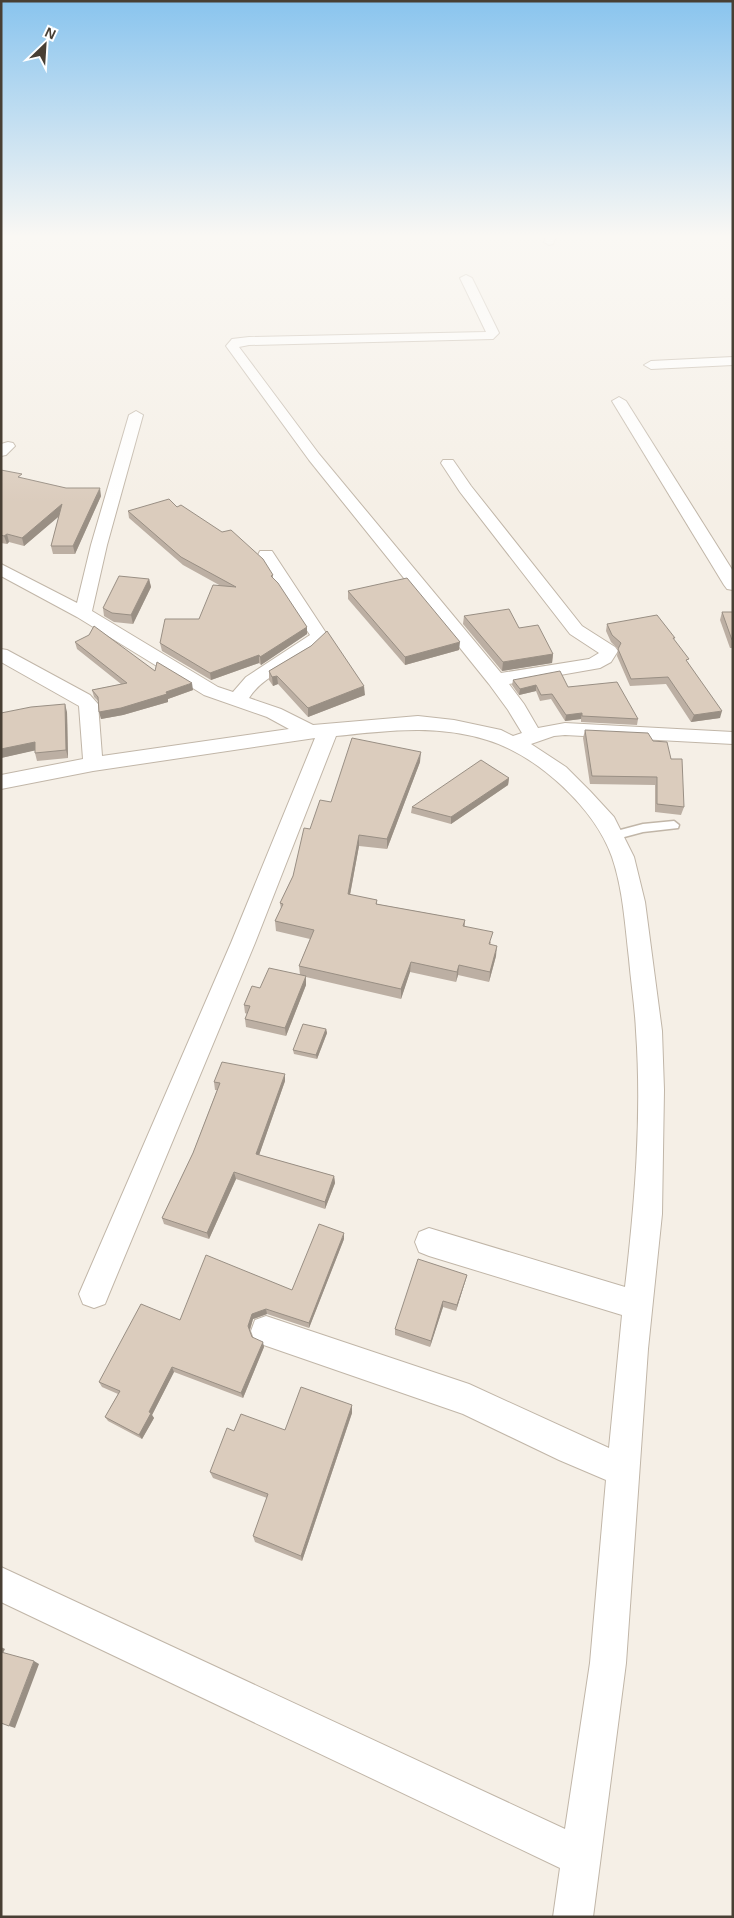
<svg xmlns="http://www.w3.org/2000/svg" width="734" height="1918" viewBox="0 0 734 1918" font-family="Helvetica,sans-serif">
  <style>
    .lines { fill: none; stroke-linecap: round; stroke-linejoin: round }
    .lane-casing { stroke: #c1b6a8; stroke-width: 3 }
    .street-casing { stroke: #c1b6a8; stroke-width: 2 }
    .lane { fill: #fff; fill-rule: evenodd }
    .street { fill: #fff; fill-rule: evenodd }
    .wall { fill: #bcafa3 }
    .shaded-wall { fill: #998f84 }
    .building { fill: #dbccbd; stroke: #998f84 }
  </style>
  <rect width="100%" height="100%" fill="#f5efe6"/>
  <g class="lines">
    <g class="lane-casing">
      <path id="lane" d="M674 821 679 825 678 828 643 832 613 840 608 836 609 833 643 824Z"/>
    </g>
    <g class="street-casing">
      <g id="street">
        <path d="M547 234H557L553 244 549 245 544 242Z"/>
        <path d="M466 275 472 278 499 333 493 339 249 345 239 347 319 454 501 673 589 659 599 653 570 634 460 492 441 463 443 460H453L471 486 582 626 615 647 618 651 611 662 600 668 509 684 524 704 538 728 565 723 733 732V744L565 735 554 736 531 744 566 767 590 791 614 817 634 857 645 902 662 1031 664 1090 662 1214 648 1349 626 1663 593 1917H553L560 1868 1 1602V1567L565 1829 590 1663 606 1480 559 1460 463 1414 255 1342 251 1331 255 1320 266 1316 469 1384 609 1448 622 1315 429 1256 419 1252 415 1242 419 1232 429 1228 625 1287C635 1202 642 1116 636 1031 635 1007 631 983 629 959 625 925 623 889 612 857 595 808 537 755 487 740 434 724 389 731 336 736L255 943 109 1294 105 1304 94 1308 83 1304 79 1294 231 943 315 738 93 771 1 789V775L83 759 79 706 1 662V649L7 650 90 695 98 704 102 756 289 729 267 717 204 695 77 617 1 576V564L77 603 91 545 129 415 136 411 143 415 107 545 92 611 218 687 233 692 246 677 310 635 258 555 260 551H272L328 636C309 664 267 669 249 698L281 709 313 725 418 716 454 720 501 730 513 736 522 733 508 710 489 684 309 460 226 346 232 339 249 337 486 332 460 278Z"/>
        <path d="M733 357V365L651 369 644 365 651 361Z"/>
        <path d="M619 397 626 401 733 571V590L727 589 724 585 612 401Z"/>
        <path d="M8 442 13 443 15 446 6 455 1 456V444Z"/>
      </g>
    </g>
    <use href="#lane" class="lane"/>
    <use href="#street" class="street"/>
  </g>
  <g class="wall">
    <path d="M1 470 23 479 101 496 75 554H53L51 546 59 516 24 546 9 542 7 544 1 543Z"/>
    <path d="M177 507 273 575V578L307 627V634L261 665 259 663 211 680 162 651 160 643 199 619 221 586 183 565 129 518 128 511Z"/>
    <path d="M149 579 151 587 133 624 114 622 104 616 103 608Z"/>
    <path d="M348 591 459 650 405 665 348 599Z"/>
    <path d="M722 612H733V648H730L720 620Z"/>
    <path d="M464 616 519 628 553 654 552 663 502 671 463 624Z"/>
    <path d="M607 624 674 640 720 718 691 722 666 684 630 686 617 656 618 649 611 642 606 631Z"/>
    <path d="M75 642 155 671 193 690 168 699V702L123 715 101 719 99 702 94 697 92 690 121 684 77 649Z"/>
    <path d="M311 646 365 695 308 717 278 684 273 686 269 680V671Z"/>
    <path d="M513 680 568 687 638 719 637 725 581 722V719L565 721 551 699 540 701 536 691 519 695 512 685Z"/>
    <path d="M67 712 68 758 37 761 35 753V750L1 758V713Z"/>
    <path d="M585 730 653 741 671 759 684 807 681 815 655 812V785L590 784 583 738Z"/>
    <path d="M420 762 387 849 359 846 350 895 377 900V904L465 920V926L491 942 490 945 496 956 489 982 458 975 456 982 410 972 401 999 306 977V985L286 1036 246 1027 245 1019 247 1014 245 1013 244 1005 260 988 300 975 299 966 310 939 276 931 275 921 281 909 280 903 293 876 310 829 331 802Z"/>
    <path d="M509 778 508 785 451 824 411 813 412 807Z"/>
    <path d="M326 1029 327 1033 317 1059 294 1054 293 1050Z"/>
    <path d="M285 1081 259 1155 334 1176 335 1183 325 1209 236 1179 209 1239 164 1224 162 1218 193 1153 217 1090H215L214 1082Z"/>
    <path d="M344 1239 309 1328 267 1314 253 1319 250 1331 252 1337 264 1347 243 1398 174 1372 152 1415 154 1418 142 1439 108 1421 105 1417 118 1394 102 1387 99 1382 180 1320 292 1290Z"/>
    <path d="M467 1275 465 1282 456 1311 443 1307 430 1347 395 1335V1329Z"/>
    <path d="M352 1405V1413L302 1561 255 1542 253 1536 267 1498 213 1478 210 1472 234 1431 285 1430Z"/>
  </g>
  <g class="shaded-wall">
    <path d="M100 488 101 496 75 554 73 546Z"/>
    <path d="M62 504 64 512 24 546 22 538Z"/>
    <path d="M7 534 9 542 7 544 4 536Z"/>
    <path d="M149 579 151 587 133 624 131 615Z"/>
    <path d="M307 627V634L261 665 260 657Z"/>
    <path d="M460 642 459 650 405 665V657Z"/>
    <path d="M553 654 552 663 502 671 503 662Z"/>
    <path d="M259 655V663L211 680 210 673Z"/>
    <path d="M277 676 278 684 273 686 272 677Z"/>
    <path d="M192 683 193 690 168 699V702L123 715 101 719 99 712 166 692Z"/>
    <path d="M536 685V691L519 695 520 689Z"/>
    <path d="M364 686 365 695 308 717V708Z"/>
    <path d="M65 704 67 712 68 758 66 750Z"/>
    <path d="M722 711 720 718 691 722 694 715Z"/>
    <path d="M582 713 581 719 565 721 566 715Z"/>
    <path d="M35 742 37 750 1 758V749Z"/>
    <path d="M421 752 420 762 387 849V839Z"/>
    <path d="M509 778 508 785 451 824V817Z"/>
    <path d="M359 835V846L348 905V894Z"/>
    <path d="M497 946 496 956 489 982 490 972Z"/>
    <path d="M411 962 410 972 401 999V989Z"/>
    <path d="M459 965 458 975 456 982 457 972Z"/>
    <path d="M306 976V985L286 1036 285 1028Z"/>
    <path d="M326 1029 327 1033 317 1059 316 1055Z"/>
    <path d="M285 1074V1081L257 1161 256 1154Z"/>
    <path d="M234 1172 236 1179 209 1239 207 1233Z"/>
    <path d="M334 1176 335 1183 325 1209V1202Z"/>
    <path d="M344 1233V1239L309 1328V1323Z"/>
    <path d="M467 1275 465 1282 456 1311 457 1305Z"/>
    <path d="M443 1301V1307L430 1347 431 1341Z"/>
    <path d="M266 1309 267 1314 253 1319 249 1332 248 1326 252 1314Z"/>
    <path d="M263 1342 264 1347 243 1398 241 1393Z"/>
    <path d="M172 1367 174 1372 152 1415 154 1418 142 1439 139 1435 149 1412Z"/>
    <path d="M352 1405V1413L302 1561 301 1556Z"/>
    <path d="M1 1647 5 1649 3 1653 1 1652Z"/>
    <path d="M34 1661 39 1664 15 1728 9 1726Z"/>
  </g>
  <g class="building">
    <path d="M1 470 22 474 18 477 66 488H100L73 546H51L62 504 22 538 7 534 4 536 1 535Z"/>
    <path d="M169 499 177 507 181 505 222 532 231 530 263 559 273 575 271 576 278 583 307 627 260 657 259 655 210 673 160 643 165 619H199L213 585 236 587 181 557 128 511Z"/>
    <path d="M119 576 149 579 131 615 112 613 103 608Z"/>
    <path d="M407 578 460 642 405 657 348 591Z"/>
    <path d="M509 609 519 628 538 625 553 654 503 662 464 616Z"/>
    <path d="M722 612H733V640H732Z"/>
    <path d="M657 615 675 638H673L689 659 686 660 722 711 694 715 668 677 631 679 618 649 621 643 612 635 607 624Z"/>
    <path d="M94 626 155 671 157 662 192 683 166 692 167 694 121 708 99 712 98 697 92 690 127 683 75 642 89 635Z"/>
    <path d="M327 631 364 686 308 708 277 676 272 677 269 671 311 646Z"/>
    <path d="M560 671 568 687 617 682 638 719 582 716V713L566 715 552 694 541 695 536 685 520 689 513 680Z"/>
    <path d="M65 704 66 750 35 753V742L1 749V713L31 707Z"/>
    <path d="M585 730 648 733 653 741 667 742 671 759H682L684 807 657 804V777L592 776Z"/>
    <path d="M352 738 421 752 387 839 359 835 348 894 377 900 376 904 465 920 463 926 493 932 489 944 497 946 490 972 459 965 457 972 411 962 401 989 299 966 314 930 275 921 283 904 280 903 293 876 304 828 310 829 320 800 331 802Z"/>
    <path d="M481 760 509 778 451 817 412 807Z"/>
    <path d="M269 968 306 976 285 1028 245 1019 250 1006 244 1005 252 986 260 988Z"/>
    <path d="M303 1024 326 1029 316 1055 293 1050Z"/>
    <path d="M222 1062 285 1074 256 1154 334 1176 325 1202 234 1172 207 1233 162 1218 193 1153 220 1083 214 1082Z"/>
    <path d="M319 1224 344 1233 309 1323 266 1309 252 1314 248 1326 252 1337 263 1342 241 1393 172 1367 149 1412 151 1413 139 1435 105 1417 120 1391 99 1382 141 1304 180 1320 206 1255 292 1290Z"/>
    <path d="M418 1259 467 1275 457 1305 443 1301 431 1341 395 1329Z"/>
    <path d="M301 1387 352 1405 301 1556 253 1536 268 1494 210 1472 227 1428 234 1431 241 1414 285 1430Z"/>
    <path d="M1 1652 34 1661 9 1726 1 1723Z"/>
  </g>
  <linearGradient id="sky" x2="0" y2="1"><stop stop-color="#89c4ee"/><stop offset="0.47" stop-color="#faf8f4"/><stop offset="1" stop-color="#faf8f4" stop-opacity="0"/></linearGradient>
  <rect width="734" height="503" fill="url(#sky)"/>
  <rect width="734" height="1918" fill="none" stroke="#483f34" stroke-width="5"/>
  <g transform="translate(45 45) rotate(25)" stroke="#ffffff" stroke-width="4" paint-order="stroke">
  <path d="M0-4L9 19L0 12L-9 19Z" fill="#483f34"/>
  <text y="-8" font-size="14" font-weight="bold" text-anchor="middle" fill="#483f34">N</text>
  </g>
</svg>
